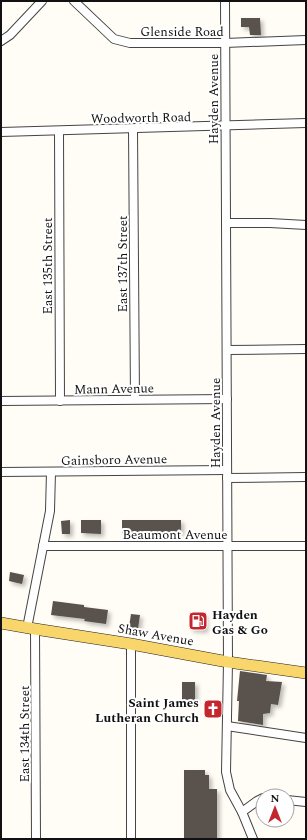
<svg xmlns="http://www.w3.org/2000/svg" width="307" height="840" viewBox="0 0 307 840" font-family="Spectral,serif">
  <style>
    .building { fill: #5a524d; filter: url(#shadow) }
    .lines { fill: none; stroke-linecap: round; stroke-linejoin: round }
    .minor-casing { stroke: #444; stroke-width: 10 }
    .major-casing { stroke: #222; stroke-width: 12 }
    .minor { stroke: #fff; stroke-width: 8 }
    .major { stroke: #f9d66b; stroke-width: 11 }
    .labels { text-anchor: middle; stroke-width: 4; stroke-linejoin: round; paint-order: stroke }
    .street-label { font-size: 13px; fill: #111; stroke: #fff }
    .poi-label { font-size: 13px; font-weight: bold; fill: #111; stroke: #fff; text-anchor: start }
  </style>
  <defs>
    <filter id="shadow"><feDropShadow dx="3" dy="3" stdDeviation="2" flood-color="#0004"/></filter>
  </defs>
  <rect width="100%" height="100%" fill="#fffdf5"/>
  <g class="building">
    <path d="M241 18H260L261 35H250L249 27H241Z"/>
    <path d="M70 520V534H62L61 521Z"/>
    <path d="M81 520H101V534L81 533Z"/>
    <rect x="122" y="520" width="59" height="13"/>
    <path d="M10 572 24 575 22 584 9 581Z"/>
    <path d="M53 601 76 604 84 605V607L108 610 106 624 84 621 85 619 51 615Z"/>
    <path d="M190 613 205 614V630L190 629Z"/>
    <path d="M131 614 140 615 138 629 129 627Z"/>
    <path d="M240 671 267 675 266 681 282 682 278 705 271 704 270 713 263 714V725L238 721 239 701H237Z"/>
    <rect x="182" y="682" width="13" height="20"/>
    <path d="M184 770H205V775H209V789H217V839H184Z"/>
  </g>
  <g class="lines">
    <g class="minor-casing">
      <g id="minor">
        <path d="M74 1 114 39 130 43H225L306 40"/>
        <path d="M225 1 228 662 226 772 230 790 242 812 253 839"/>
        <path d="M1 41 10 35 42 1"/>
        <path d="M133 129 135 399"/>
        <path d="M59 131 60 401"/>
        <path d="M1 132 306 123"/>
        <path d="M226 223H270L306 225"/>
        <path d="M227 350 306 349"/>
        <path d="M1 401 227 399"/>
        <path d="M1 472 227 470"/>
        <path d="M227 478 306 477"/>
        <path d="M43 546H306"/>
        <path d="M27 628 50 511 51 472"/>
        <path d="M35 629 36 839"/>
        <path d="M131 644V839"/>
        <path d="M227 726 306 738"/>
        <path d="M287 800 306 802"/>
        <path d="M242 812 257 801 263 798"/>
      </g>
    </g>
    <g class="major-casing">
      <path id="major" d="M1 623 35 629 131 644 228 662 306 673"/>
    </g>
    <use href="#minor" class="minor"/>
    <use href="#major" class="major"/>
  </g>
  <defs>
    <g id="fuel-square" transform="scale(1)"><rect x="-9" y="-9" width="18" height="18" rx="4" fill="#c4262e" stroke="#fff"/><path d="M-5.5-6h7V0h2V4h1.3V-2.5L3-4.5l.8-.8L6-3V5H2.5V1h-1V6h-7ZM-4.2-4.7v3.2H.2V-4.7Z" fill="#fff"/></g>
    <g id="church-square" transform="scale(1)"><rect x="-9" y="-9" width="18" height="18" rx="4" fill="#c4262e" stroke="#fff"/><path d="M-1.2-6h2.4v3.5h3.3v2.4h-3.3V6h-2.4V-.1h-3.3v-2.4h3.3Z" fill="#fff"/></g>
  </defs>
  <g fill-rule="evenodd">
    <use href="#fuel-square" x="198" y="621"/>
    <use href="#church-square" x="213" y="709"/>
  </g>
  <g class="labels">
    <g class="street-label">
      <text x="182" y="36">Glenside Road</text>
      <text transform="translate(213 99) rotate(-90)" y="5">Hayden Avenue</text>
      <text transform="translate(141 117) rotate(-1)" y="5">Woodworth Road</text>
      <text transform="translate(122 264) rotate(-90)" y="5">East 137th Street</text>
      <text transform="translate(47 266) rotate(-90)" y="5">East 135th Street</text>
      <text transform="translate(114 388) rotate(-1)" y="5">Mann Avenue</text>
      <text transform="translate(215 423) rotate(-90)" y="5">Hayden Avenue</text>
      <text transform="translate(114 459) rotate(-1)" y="5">Gainsboro Avenue</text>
      <text x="175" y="539">Beaumont Avenue</text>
      <text transform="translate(156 634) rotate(10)" y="5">Shaw Avenue</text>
      <text transform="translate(24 734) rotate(-90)" y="5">East 134th Street</text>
    </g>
    <g class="poi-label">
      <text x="212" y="619">Hayden<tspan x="212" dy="15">Gas &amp; Go</tspan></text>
      <text x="199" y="707" text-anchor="end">Saint James<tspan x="199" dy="15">Lutheran Church</tspan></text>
    </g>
  </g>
  <rect width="307" height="840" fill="none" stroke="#111111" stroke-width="4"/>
  <g transform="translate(275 808)"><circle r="19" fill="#ffffff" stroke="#a0a0a0"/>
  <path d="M0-3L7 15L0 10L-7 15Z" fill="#c4262e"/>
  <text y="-6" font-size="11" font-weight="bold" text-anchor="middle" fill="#111111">N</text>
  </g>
</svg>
